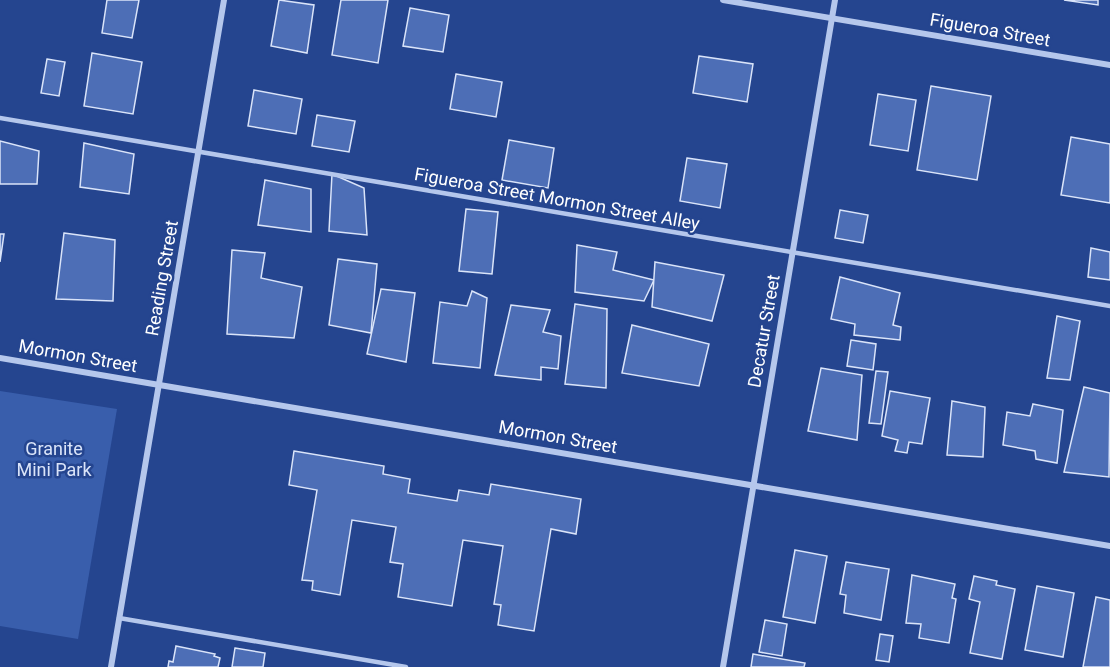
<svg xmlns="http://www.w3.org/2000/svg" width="1110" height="667" viewBox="0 0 1110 667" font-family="Roboto,sans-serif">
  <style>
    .green { fill: #395eac }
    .building { fill: #4d6eb6; stroke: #dae4f9; stroke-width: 1.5 }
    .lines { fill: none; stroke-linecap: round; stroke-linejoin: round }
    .lane { stroke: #b5c7ec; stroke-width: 4.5 }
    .street { stroke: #b5c7ec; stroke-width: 6 }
    .labels { text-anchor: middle; stroke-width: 5; stroke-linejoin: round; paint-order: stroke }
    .street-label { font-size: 18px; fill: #fff; stroke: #25458f }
    .park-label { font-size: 18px; fill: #dae4f9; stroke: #25458f }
  </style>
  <rect width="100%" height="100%" fill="#25458f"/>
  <path class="green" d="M0 391 117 409 78 639 0 626Z"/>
  <g class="building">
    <path d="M107 0H139L132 38 102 33Z"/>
    <path d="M279 0 314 5 307 53 271 46Z"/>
    <path d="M341 0H388L378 63 332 55Z"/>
    <path d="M1064 0H1098V5Z"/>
    <path d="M410 8 449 15 443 52 403 46Z"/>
    <path d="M92 53 142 62 133 114 84 106Z"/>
    <path d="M699 56 753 64 747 102 693 93Z"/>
    <path d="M47 59 65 62 59 96 41 93Z"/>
    <path d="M456 74 502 82 496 117 450 109Z"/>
    <path d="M931 86 991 96 977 180 917 170Z"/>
    <path d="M254 90 302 99 296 134 248 126Z"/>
    <path d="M878 94 916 100 908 151 870 145Z"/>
    <path d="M317 115 355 121 349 152 312 146Z"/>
    <path d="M1071 137 1110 144V203L1061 195Z"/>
    <path d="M509 140 554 148 548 188 502 180Z"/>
    <path d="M0 141 39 151 37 184H0Z"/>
    <path d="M84 143 134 154 129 194 80 187Z"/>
    <path d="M687 158 727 164 720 208 680 201Z"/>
    <path d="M332 174 364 188 367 235 329 231Z"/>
    <path d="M265 180 311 189V232L258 225Z"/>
    <path d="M466 209 498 212 492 274 459 271Z"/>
    <path d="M840 210 868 215 863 243 835 238Z"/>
    <path d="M64 233 115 240 113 301 56 299Z"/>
    <path d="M0 234H4L0 262Z"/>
    <path d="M577 245 617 252 613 270 654 280 644 301 575 292Z"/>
    <path d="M1091 248 1110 252V280L1088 277Z"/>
    <path d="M232 250 265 253 261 278 302 287 294 338 227 334Z"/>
    <path d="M338 259 377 264 371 333 329 325Z"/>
    <path d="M655 262 724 275 712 321 652 307Z"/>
    <path d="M840 277 900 293 893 325 901 327 900 340 854 335 855 324 831 319Z"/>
    <path d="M381 289 415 293 406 362 367 354Z"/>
    <path d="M472 291 487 298 480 368 433 363 440 302 467 306Z"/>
    <path d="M575 304 607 309 606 388 565 384Z"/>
    <path d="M511 305 550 310 543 332 561 336 558 369 541 367V380L495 375Z"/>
    <path d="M1057 316 1080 321 1070 380 1047 378Z"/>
    <path d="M632 325 709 344 699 386 622 373Z"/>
    <path d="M851 340 876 344 873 370 847 366Z"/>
    <path d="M821 368 862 375 857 440 808 431Z"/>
    <path d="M876 371 888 372 881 424 869 423Z"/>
    <path d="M1084 387 1110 393 1109 477 1064 472Z"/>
    <path d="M890 391 930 398 922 444 909 442 907 453 895 451 898 440 882 436Z"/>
    <path d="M952 401 985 407 983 457 947 455Z"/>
    <path d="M1033 404 1063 410 1057 463 1036 459 1035 451 1003 445 1007 412 1030 416Z"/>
    <path d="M294 451 384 466 383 474 410 479 408 493 457 501 459 490 489 495 491 484 581 499 576 534 551 529 534 631 498 625 501 605 494 604 503 546 463 540 452 606 398 597 403 564 390 562 396 527 352 520 340 595 312 590 313 581 302 580 317 490 289 485Z"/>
    <path d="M795 550 827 556 815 623 783 617Z"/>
    <path d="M846 562 889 569 881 620 844 613 846 595 840 594Z"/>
    <path d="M912 575 955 584 952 598 956 599 949 643 919 638 921 624 906 623Z"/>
    <path d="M974 576 997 581 996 585 1015 589 1002 659 970 653 980 602 969 599Z"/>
    <path d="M1037 586 1074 593 1063 657 1025 650Z"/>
    <path d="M1096 597 1110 600V667H1083Z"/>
    <path d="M765 620 787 624 782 656 759 652Z"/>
    <path d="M880 634 893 636 889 662 876 660Z"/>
    <path d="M176 646 215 654 214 656 220 658 218 667H168L169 661 173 662Z"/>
    <path d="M235 648 265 653 263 667H232Z"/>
    <path d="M753 654 805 663 804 667H751Z"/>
  </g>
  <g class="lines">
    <g class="lane">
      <path d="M0 118 1110 306"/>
      <path d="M119 618 406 667"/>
    </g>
    <g class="street">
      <path d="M723 0 1110 65"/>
      <path d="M0 358 1110 546"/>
      <path d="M111 667 224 0"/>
      <path d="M723 667 835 0"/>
    </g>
  </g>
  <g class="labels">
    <g class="street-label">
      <text transform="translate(990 30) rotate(10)" y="6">Figueroa Street</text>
      <text transform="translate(557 199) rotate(10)" y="6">Figueroa Street Mormon Street Alley</text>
      <text transform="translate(162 278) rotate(-80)" y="6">Reading Street</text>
      <text transform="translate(764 331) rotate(-80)" y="6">Decatur Street</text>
      <text transform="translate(78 356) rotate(10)" y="6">Mormon Street</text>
      <text transform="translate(558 437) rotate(10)" y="6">Mormon Street</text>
    </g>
    <g class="park-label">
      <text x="54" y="455">Granite<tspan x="54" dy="21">Mini Park</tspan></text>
    </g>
  </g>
</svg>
